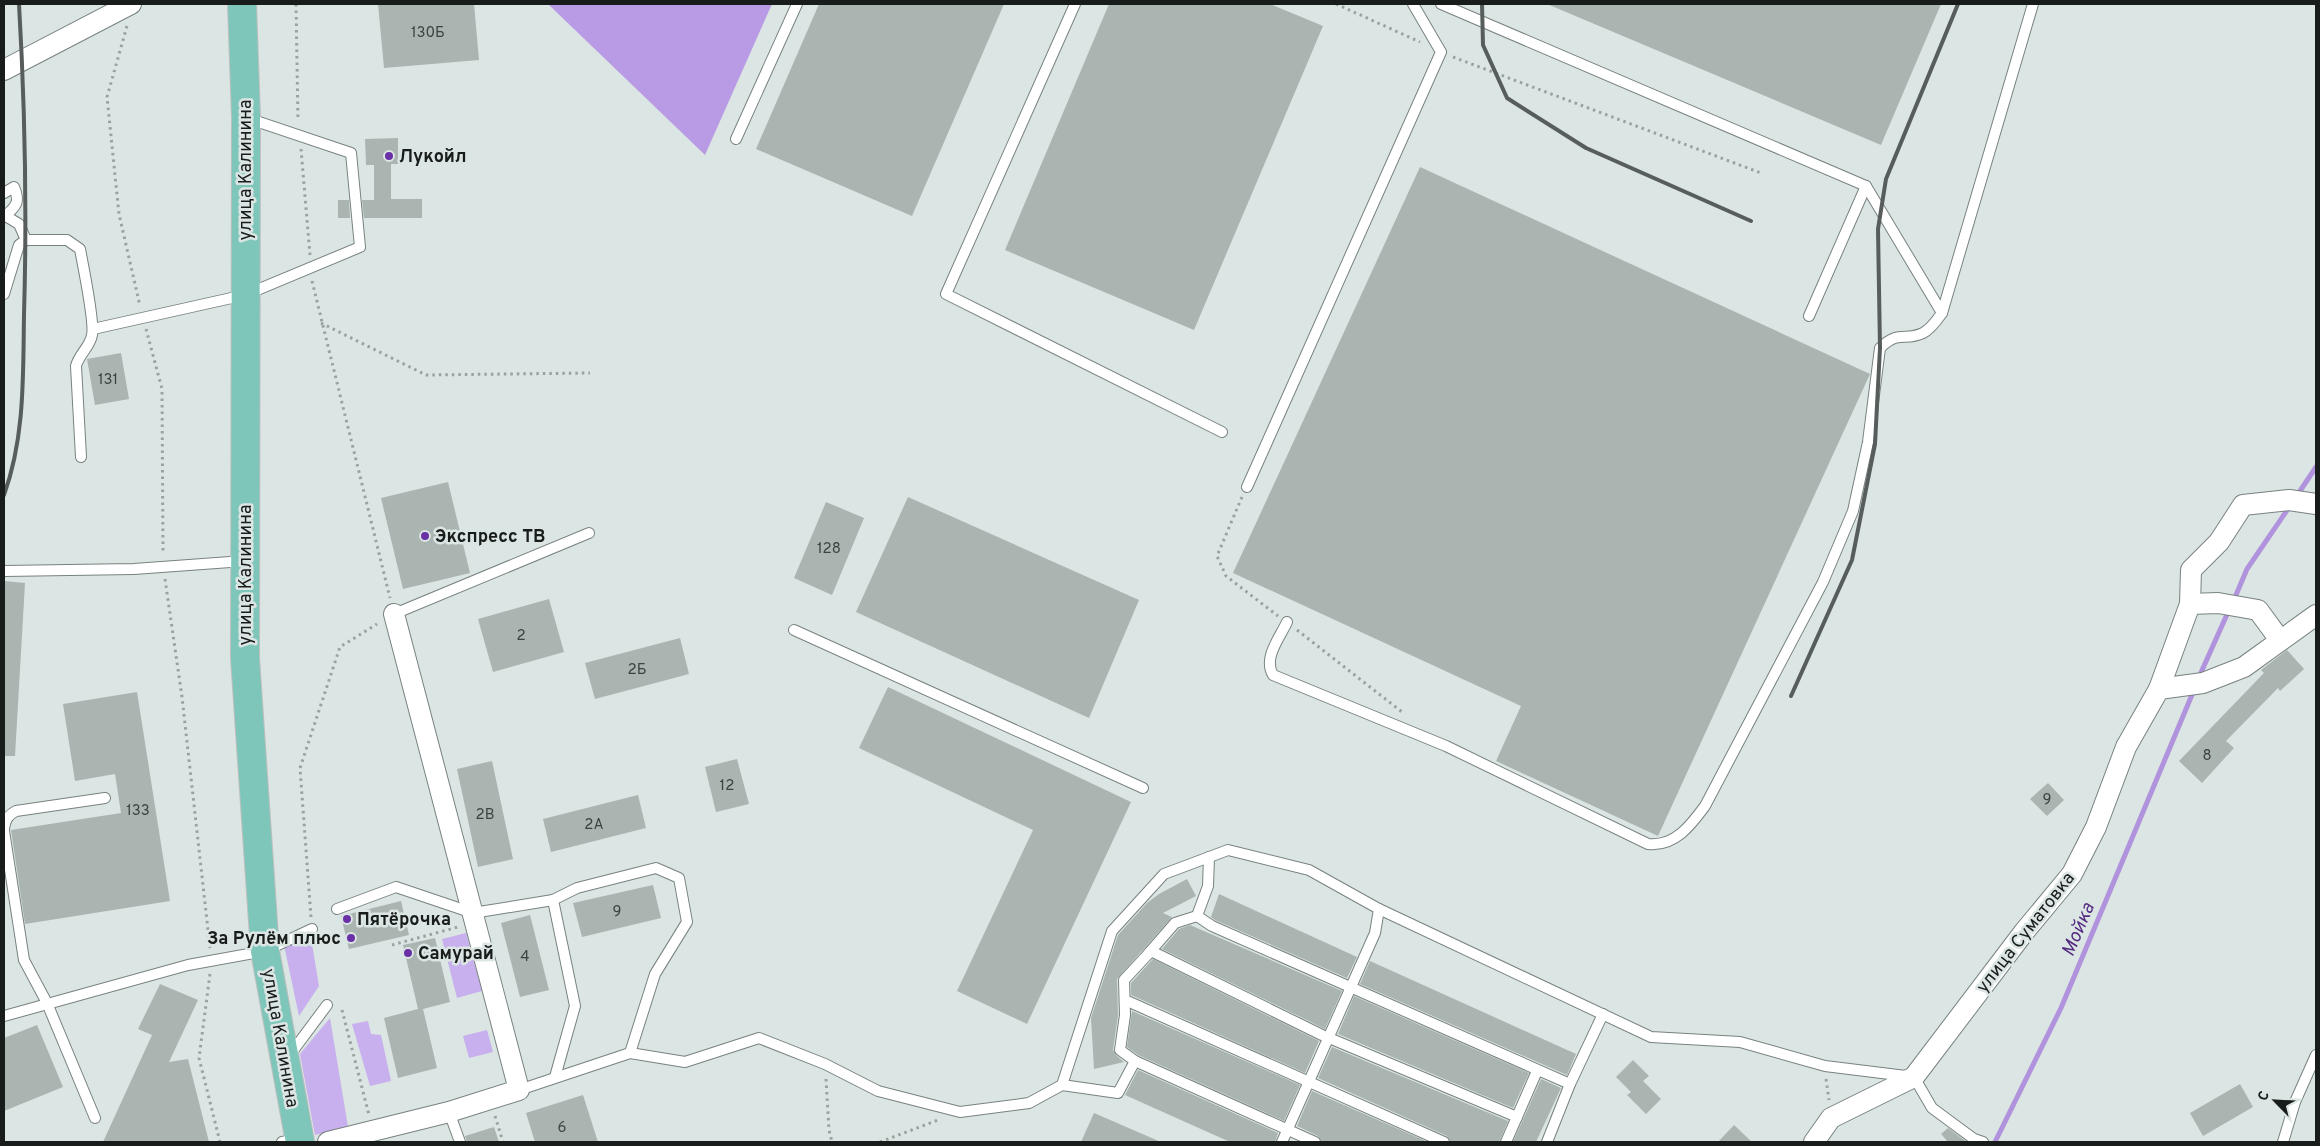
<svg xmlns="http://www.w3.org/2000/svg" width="2320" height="1146" viewBox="0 0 2320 1146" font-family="Overpass,sans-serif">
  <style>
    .green { fill: #c8afee }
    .forest { fill: #b99be5 }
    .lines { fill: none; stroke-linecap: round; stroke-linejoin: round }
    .stream { stroke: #b193dd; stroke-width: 5 }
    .building { fill: #aab4b1 }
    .service-casing { stroke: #788280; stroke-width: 12 }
    .minor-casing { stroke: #788280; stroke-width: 22 }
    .primary-casing { stroke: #bebfbf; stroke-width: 30 }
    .path { stroke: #9aa2a0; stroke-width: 3; stroke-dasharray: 2.5 4; stroke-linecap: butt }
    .service { stroke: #fff; stroke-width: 10 }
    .minor { stroke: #fff; stroke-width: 20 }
    .primary { stroke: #7fc6ba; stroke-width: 28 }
    .rail { stroke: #575d5c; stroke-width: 4 }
    .poi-dot { fill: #6a30a6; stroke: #dbe5e3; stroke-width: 2 }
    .labels { text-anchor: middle; stroke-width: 5; stroke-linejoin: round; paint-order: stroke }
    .number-label { font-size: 15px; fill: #3c4240 }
    .poi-label { font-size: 18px; font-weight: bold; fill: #181c1b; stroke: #dbe5e3; text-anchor: start }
    .street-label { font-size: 18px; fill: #181c1b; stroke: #dbe5e3 }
    .water-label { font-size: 19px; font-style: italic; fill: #552c82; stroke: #dbe5e3 }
  </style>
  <rect width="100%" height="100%" fill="#dbe5e3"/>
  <g class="green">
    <path d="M466 933 482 991 457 998 442 939Z"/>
    <path d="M312 944 319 986 299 1016 284 945Z"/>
    <path d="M330 1018 348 1127 315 1135 300 1054Z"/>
    <path d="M368 1021 371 1034 381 1035 391 1081 370 1086 352 1024Z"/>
    <path d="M487 1030 493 1052 469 1058 463 1036Z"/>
  </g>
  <path class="forest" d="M548 4H772L705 155Z"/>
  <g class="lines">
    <g class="stream">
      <path d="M2296 497 2316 467"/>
      <path d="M2233 602 2247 569 2290 506"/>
      <path d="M2199 677 2229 610"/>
      <path d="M1995 1142 2061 1008 2194 690"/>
    </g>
  </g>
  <g class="building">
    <path d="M378 4H474L479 60 384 68Z"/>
    <path d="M819 4H1004L912 216 756 149Z"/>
    <path d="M1109 4H1270L1323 26 1194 330 1005 250Z"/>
    <path d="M1547 4H1941L1881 145Z"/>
    <path d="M398 138V164H391V199H422V218H364L362 200H374V165H366L365 139Z"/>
    <path d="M1420 167 1870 374 1658 836 1496 761 1521 706 1233 573Z"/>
    <path d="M338 200H349L350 218H338Z"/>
    <path d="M121 353 129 399 95 405 87 359Z"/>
    <path d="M448 482 470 573 403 589 381 498Z"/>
    <path d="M908 497 1139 600 1089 718 856 612Z"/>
    <path d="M826 502 864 518 832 595 794 578Z"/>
    <path d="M4 581 25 583 15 756H4Z"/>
    <path d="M549 599 564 652 493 672 478 619Z"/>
    <path d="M680 638 689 674 595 699 585 663Z"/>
    <path d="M2287 650 2304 669 2280 691 2278 688 2226 741 2234 748 2202 783 2179 761 2264 673 2261 670Z"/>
    <path d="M888 687 1131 802 1027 1024 957 991 1033 830 859 748Z"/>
    <path d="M137 692 170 901 25 924 11 830 121 813 115 774 75 781 63 704Z"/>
    <path d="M737 759 749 804 716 812 705 767Z"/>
    <path d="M492 761 513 859 478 867 457 769Z"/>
    <path d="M2048 783 2064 800 2047 816 2030 799Z"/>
    <path d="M638 795 646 828 551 852 543 819Z"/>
    <path d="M1187 879 1196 896 1163 913 1172 917 1117 979 1118 1015 1113 1050 1116 1055 1124 1062 1094 1069 1091 1018 1118 935 1147 903 1159 894Z"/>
    <path d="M653 885 661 918 582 937 573 903Z"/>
    <path d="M1219 894 1357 957 1347 978 1215 920 1211 917Z"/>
    <path d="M401 901 409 935 349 949 341 916Z"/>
    <path d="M530 915 549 990 520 997 501 923Z"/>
    <path d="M1190 925 1342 991 1325 1029 1162 949 1179 929Z"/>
    <path d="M435 938 450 1002 423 1009 437 1068 398 1078 384 1018 418 1009 403 945Z"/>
    <path d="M1153 959 1319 1041 1305 1073 1131 995V983Z"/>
    <path d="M1370 961 1576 1054 1567 1075 1360 984Z"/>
    <path d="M160 984 198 1000 169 1062 188 1059 209 1142H103L152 1035 138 1029Z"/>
    <path d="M1354 996 1529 1073 1513 1108 1338 1034Z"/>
    <path d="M1132 1011 1300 1085 1284 1121 1138 1055 1127 1047Z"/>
    <path d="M37 1025 63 1087 4 1111V1038Z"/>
    <path d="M1332 1047 1508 1121 1499 1142H1451L1447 1136 1318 1078Z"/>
    <path d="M1633 1060 1649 1076 1643 1081 1661 1099 1646 1114 1627 1095 1631 1092 1616 1077Z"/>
    <path d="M1138 1070 1278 1133 1275 1142H1230L1125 1095Z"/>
    <path d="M1541 1079 1561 1088 1536 1142H1513Z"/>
    <path d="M2240 1084 2253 1107 2203 1136 2190 1113Z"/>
    <path d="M1312 1091 1428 1142H1322L1318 1136 1297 1126Z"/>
    <path d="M583 1095 598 1142H535L526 1113Z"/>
    <path d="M1094 1113 1161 1142H1081Z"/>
    <path d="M1734 1125 1752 1142H1718Z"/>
    <path d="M494 1127 499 1142H467L465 1136Z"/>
    <path d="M1948 1128 1967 1142H1948L1941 1134Z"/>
  </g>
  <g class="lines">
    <g class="service-casing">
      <g id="service">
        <path d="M1075 4 946 294 1222 432"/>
        <path d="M1441 4 1866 186 1942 313"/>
        <path d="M736 139 797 4"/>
        <path d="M4 193 14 187C20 201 17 206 6 215"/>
        <path d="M4 215 19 224 26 240H67L80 249C83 266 95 322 92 335 90 347 79 354 76 366L81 457"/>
        <path d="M4 294 19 245 26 240"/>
        <path d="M1809 316 1866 186"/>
        <path d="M93 329 245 295 360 247 351 153 247 118"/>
        <path d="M1247 487 1441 52 1413 4"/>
        <path d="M4 571 134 569 244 561"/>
        <path d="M394 614 589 533"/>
        <path d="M1287 622C1279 639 1263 658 1273 675L1446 746 1648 844C1675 847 1691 825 1705 806L1823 582 1853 511 1868 442 1880 348C1900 329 1904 342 1923 333 1931 329 1937 320 1942 313L2033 4"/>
        <path d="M794 630 1143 788"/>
        <path d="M4 829C5 820 8 815 16 811L105 798"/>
        <path d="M4 831 24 960 47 1003 95 1118"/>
        <path d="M337 909 396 887 473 913 553 900"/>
        <path d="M1379 909 1651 1037 1740 1042 1825 1066 1914 1077 1932 1108 1974 1139 1983 1142"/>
        <path d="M1197 916 1208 886 1209 857"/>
        <path d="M1148 954 1175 923 1197 916 1212 926 1570 1084"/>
        <path d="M1125 1000 1444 1142"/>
        <path d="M4 1016 188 965 265 951 312 929"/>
        <path d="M289 1056 327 1005"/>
        <path d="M555 1077 575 1006 553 900 577 888 656 868 679 878 687 922 655 974 630 1053"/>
        <path d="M1062 1085 1118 1093 1135 1061"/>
        <path d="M519 1090 630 1053 685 1062 759 1038 825 1064 878 1091 960 1112 1029 1103 1062 1085 1112 931 1164 874 1228 850 1309 870 1379 909 1375 933 1282 1142"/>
        <path d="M449 1112 460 1142"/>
        <path d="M282 1142 299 1139"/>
        <path d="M1315 1142 1135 1061 1120 1050 1125 1015 1124 980 1151 951 1322 1035 1517 1117"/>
        <path d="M1506 1142 1537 1071"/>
        <path d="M1547 1142 1570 1084 1603 1014"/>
        <path d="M2283 1142 2295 1102 2316 1055"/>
      </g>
    </g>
    <g class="minor-casing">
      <g id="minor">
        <path d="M4 70 131 4"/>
        <path d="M2190 604 2218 603 2258 610 2280 640"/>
        <path d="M2159 689 2190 604 2191 570 2219 542 2243 505 2289 500 2316 504"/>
        <path d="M328 1142 449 1112 519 1090 394 614"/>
        <path d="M1814 1142 1831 1118 1914 1077 2024 932 2072 874 2096 827 2126 747 2159 689 2203 683 2244 667 2316 615"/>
      </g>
    </g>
    <g class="primary-casing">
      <path id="primary" d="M242 4 246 117 245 658 265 951 300 1142"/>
    </g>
    <g class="path">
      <path d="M296 4 298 121"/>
      <path d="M1336 4 1420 42"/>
      <path d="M127 26 107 97 119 214 140 306"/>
      <path d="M1453 57 1761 173"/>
      <path d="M301 149 310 255"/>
      <path d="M312 281 390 598"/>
      <path d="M321 323 426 375 590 373"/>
      <path d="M146 329 162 389 163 553"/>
      <path d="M1242 497 1217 556 1226 576 1278 616"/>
      <path d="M165 579 182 697 210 948"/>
      <path d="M1297 630 1402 712"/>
      <path d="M311 917 300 768 340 647 377 624"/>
      <path d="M392 945 458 927"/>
      <path d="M210 974 199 1058 220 1142"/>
      <path d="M342 1010 369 1115"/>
      <path d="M826 1079 829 1130 832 1142"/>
      <path d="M1826 1079 1829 1100"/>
      <path d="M495 1116 503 1142"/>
      <path d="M880 1142 938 1120"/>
    </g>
    <use href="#service" class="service"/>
    <use href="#minor" class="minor"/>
    <use href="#primary" class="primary"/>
    <g class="rail">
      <path d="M1482 4 1483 45 1507 98 1586 148 1751 221"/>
      <path d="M4 495C25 437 23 376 24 315 27 211 25 107 19 4"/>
      <path d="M1791 696 1852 560 1875 444 1880 348 1878 229 1886 179 1958 4"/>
    </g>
  </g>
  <g class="poi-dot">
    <circle cx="389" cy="156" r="5"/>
    <circle cx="425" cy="536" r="5"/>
    <circle cx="347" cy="919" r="5"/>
    <circle cx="351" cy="938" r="5"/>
    <circle cx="408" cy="953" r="5"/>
  </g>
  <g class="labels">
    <g class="number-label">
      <text x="428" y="37">130Б</text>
      <text x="108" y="384">131</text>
      <text x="829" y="553">128</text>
      <text x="521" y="640">2</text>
      <text x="637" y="674">2Б</text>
      <text x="2207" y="760">8</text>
      <text x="727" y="790">12</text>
      <text x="2047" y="804">9</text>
      <text x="138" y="815">133</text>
      <text x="485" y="819">2В</text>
      <text x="594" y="829">2А</text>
      <text x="617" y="916">9</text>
      <text x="525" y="961">4</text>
      <text x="562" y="1132">6</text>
    </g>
    <g class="poi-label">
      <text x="399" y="162">Лукойл</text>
      <text x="435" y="542">Экспресс ТВ</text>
      <text x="357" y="925">Пятёрочка</text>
      <text x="341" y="944" text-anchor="end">За Рулём плюс</text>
      <text x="418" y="959">Самурай</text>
    </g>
    <g class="street-label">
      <text transform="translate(245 170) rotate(-90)" y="6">улица Калинина</text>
      <text transform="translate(245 575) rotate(-90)" y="6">улица Калинина</text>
      <text transform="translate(2025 932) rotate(-52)" y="6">улица Суматовка</text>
      <text transform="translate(281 1038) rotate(80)" y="6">улица Калинина</text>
    </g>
    <g class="water-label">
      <text transform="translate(2077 929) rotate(-67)" y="7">Мойка</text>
    </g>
  </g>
  <rect width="2320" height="1146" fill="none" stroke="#181c1b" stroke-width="10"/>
  <g transform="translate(2275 1101) rotate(294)" stroke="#dbe5e3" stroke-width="4" paint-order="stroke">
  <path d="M0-4L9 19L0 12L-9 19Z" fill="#181c1b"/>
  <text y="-8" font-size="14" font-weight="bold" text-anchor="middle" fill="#181c1b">С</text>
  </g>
</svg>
